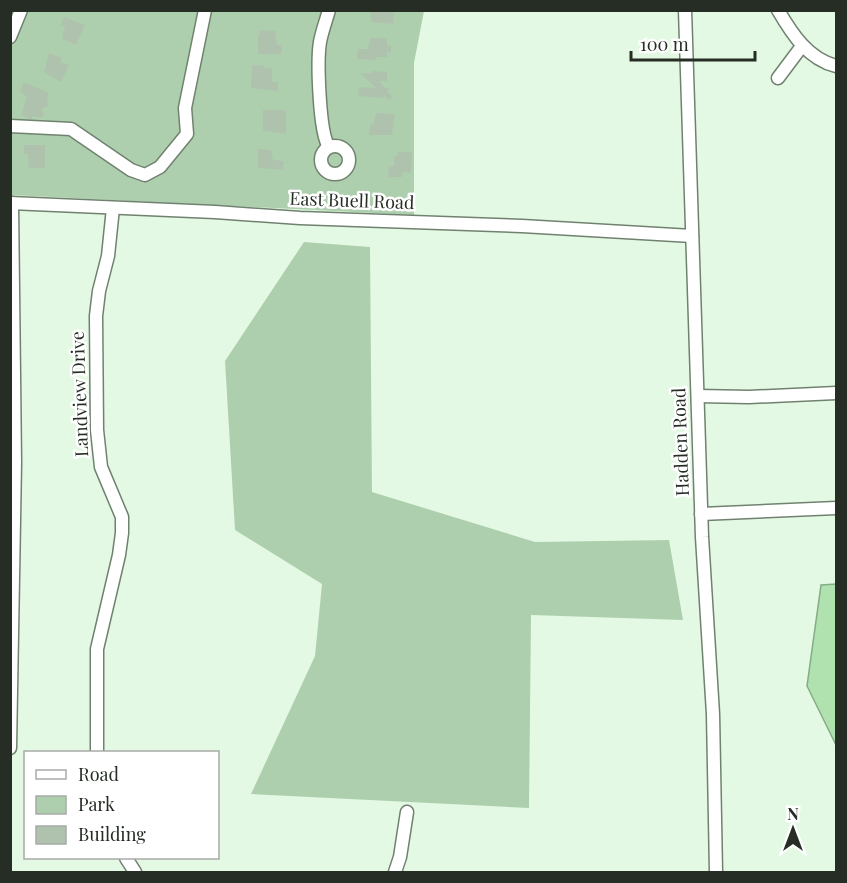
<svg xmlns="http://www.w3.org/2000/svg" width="847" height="883" viewBox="0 0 847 883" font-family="'Playfair Display',serif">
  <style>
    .green { fill: #aecfae }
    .water { fill: #b0e2af; stroke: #86ac86; stroke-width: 1.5 }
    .building { fill: #afc2ae }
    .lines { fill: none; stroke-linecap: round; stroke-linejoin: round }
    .minor-casing { stroke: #70826f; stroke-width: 15 }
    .minor { stroke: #fff; stroke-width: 12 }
    .labels { text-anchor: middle; stroke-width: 5; stroke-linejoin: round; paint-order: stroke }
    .street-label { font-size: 18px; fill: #252d25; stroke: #fff }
  </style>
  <rect width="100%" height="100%" fill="#e4f9e4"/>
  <g class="green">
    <path d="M11 11H424L414 63V215L11 195Z"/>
    <path d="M304 242 370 247 372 492 535 542 669 540 683 620 531 615 529 808 251 794 315 656 322 584 235 530 225 361Z"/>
  </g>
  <path class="water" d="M836 584V745L807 686 821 585Z"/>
  <g class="building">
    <path d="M377 10H394L393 24 371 22V12H377Z"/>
    <path d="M64 17 85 25 76 45 62 39 65 27 60 25Z"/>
    <path d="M263 30 275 31 277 45H282L281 54H258V35H259L260 31Z"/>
    <path d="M370 38H387V45L391 46V53L387 52V57H376V60L357 59 358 49H368Z"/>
    <path d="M49 53 62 58 60 62 69 65 61 82 44 72Z"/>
    <path d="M262 65 266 68H272V82H278V91L251 88 252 66Z"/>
    <path d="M373 71 387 72V81H379L385 88H390L387 91 392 97 389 100 384 95V98L358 96 359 87 376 88 360 73 371 74Z"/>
    <path d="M24 82 49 93 47 98 48 106 41 109 44 114 43 117 39 118 33 116 32 119H29L21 115 27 97 20 91Z"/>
    <path d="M263 110H284L286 113V134L263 131Z"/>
    <path d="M376 113 395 114 392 135H369L370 125H373Z"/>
    <path d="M24 145H45V168H29L28 154H24Z"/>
    <path d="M258 149 271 150 273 160 284 161 283 170 258 168Z"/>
    <path d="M397 152H412L411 173 402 172V177H388L389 166H394V156H397Z"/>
  </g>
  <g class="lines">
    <g class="minor-casing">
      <g id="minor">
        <path d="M685 10 702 537 713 714 716 872"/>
        <path d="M778 10C792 34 808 59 836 66"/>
        <path d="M10 37 21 10"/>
        <path d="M778 78 802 46"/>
        <path d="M10 126 71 129 131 170 145 175 160 167 187 134 185 108 205 10"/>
        <circle cx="335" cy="160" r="14"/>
        <path d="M329 147C319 133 317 60 320 42 322 31 326 21 329 10"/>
        <path d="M10 203 215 212 300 218 522 226 692 236"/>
        <path d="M698 396 749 397 836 393"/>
        <path d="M701 514 836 508"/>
        <path d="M10 748 15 463 12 203"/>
        <path d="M97 752V649L119 555 122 533V517L101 467 97 430 96 316 99 291 108 256 113 208"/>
        <path d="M126 858 135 872"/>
        <path d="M395 872 400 857 407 812"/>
      </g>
    </g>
    <use href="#minor" class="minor"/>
  </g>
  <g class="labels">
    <g class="street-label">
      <text transform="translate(352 201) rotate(2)" y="6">East Buell Road</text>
      <text transform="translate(80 394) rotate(-92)" y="6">Landview Drive</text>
      <text transform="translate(681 442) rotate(-92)" y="6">Hadden Road</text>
    </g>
  </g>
  <rect width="847" height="883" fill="none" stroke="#252d25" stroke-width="24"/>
  <rect x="24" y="751" width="195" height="108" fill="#ffffff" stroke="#a8aba8" stroke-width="1.5"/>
  <rect x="36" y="770" width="30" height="9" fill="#ffffff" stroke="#a8aba8" stroke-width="1.5"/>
  <text x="78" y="781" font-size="18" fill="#252d25">Road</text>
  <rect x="36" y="796" width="30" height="18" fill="#aecfae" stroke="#a8aba8" stroke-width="1.5"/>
  <text x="78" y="811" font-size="18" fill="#252d25">Park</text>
  <rect x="36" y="826" width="30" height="18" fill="#afc2ae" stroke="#a8aba8" stroke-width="1.5"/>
  <text x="78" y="841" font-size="18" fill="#252d25">Building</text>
  <g transform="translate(793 829)" stroke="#ffffff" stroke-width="4.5" paint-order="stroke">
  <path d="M0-4.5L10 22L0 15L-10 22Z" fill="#252d25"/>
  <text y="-9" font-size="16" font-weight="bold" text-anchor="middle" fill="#252d25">N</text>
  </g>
  <path d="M631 51v9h124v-9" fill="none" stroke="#252d25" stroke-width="3"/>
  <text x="640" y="51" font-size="18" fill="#252d25" stroke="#ffffff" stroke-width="4.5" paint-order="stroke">100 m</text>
</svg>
